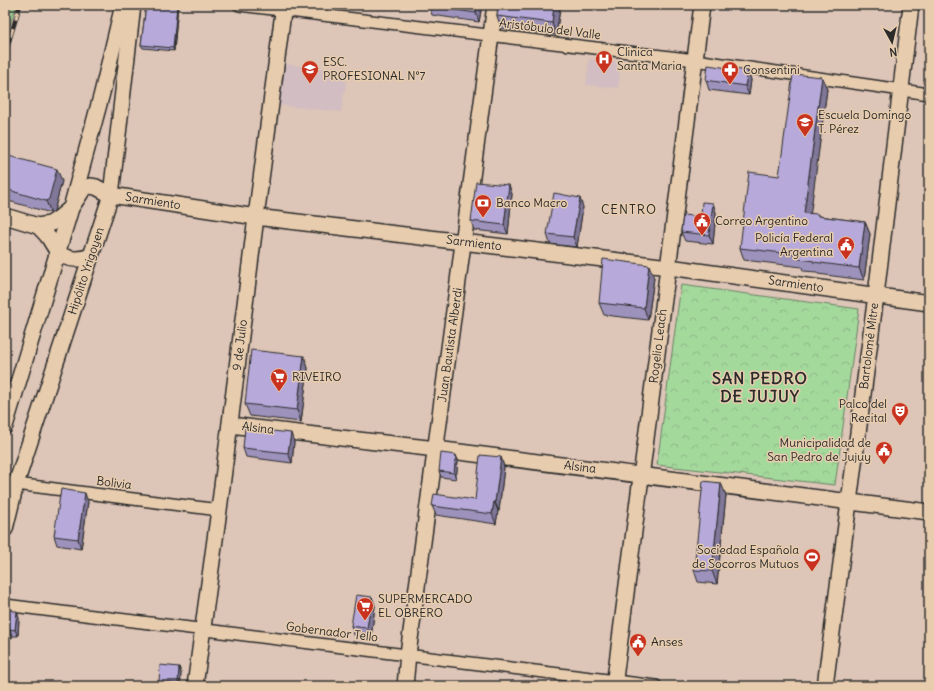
<svg xmlns="http://www.w3.org/2000/svg" width="934" height="691" viewBox="0 0 934 691" font-family="Delius,sans-serif">
  <style>
    .built { fill: #d2bdc2 }
    .park { fill: url(#park-crowns); stroke: #688264 }
    .lines { fill: none; stroke-linecap: round; stroke-linejoin: round }
    .street-casing { stroke: #2b2b2b; stroke-width: 14 }
    .secondary-casing { stroke: #2b2b2b; stroke-width: 18 }
    .street { stroke: #e7ccae; stroke-width: 11 }
    .secondary { stroke: #e7ccae; stroke-width: 15 }
    .rail-casing { stroke: #2b2b2b; stroke-width: 4.5 }
    .rail { stroke: #e7ccae; stroke-width: 3; stroke-dasharray: 9; stroke-linecap: butt }
    .wall { fill: #9d92bc; stroke: #2b2b2b }
    .shaded-wall { fill: #807799; stroke: #2b2b2b }
    .building { fill: #b7aadb; stroke: #2b2b2b }
    .labels { text-anchor: middle; stroke-width: 3; stroke-linejoin: round; paint-order: stroke }
    .street-label { font-size: 12px; fill: #2b2b2b; stroke: #e7ccae }
    .poi-label { font-size: 12px; fill: #2b2b2b; stroke: #e7ccae; text-anchor: start }
    .neighbourhood-label { font-size: 13px; letter-spacing: 1px; fill: #2b2b2b; stroke: #e7ccae }
    .district-label { font-size: 16px; font-weight: bold; letter-spacing: 1px; fill: #2b2b2b; stroke: #e7ccae }
  </style>
  <defs>
    <pattern id="park-crowns" width="20" height="18" patternUnits="userSpaceOnUse"><rect width="20" height="18" fill="#a4d99c"/><path d="M2 6a3 3 0 1 1 6 0M12 15a3 3 0 1 1 6 0" fill="none" stroke="#8dba87"/></pattern>
  </defs>
  <rect width="100%" height="100%" fill="#ddc5b7"/>
  <filter id="ink" filterUnits="userSpaceOnUse"><feTurbulence type="fractalNoise" baseFrequency=".025" numOctaves="2"/><feDisplacementMap in="SourceGraphic" scale="8" xChannelSelector="R" yChannelSelector="G"/><feConvolveMatrix kernelMatrix="1 2 1 2 8 2 1 2 1" color-interpolation-filters="sRGB"/></filter>
  <g filter="url(#ink)">
    <g class="built">
      <path d="M589 59 621 62 618 88 586 85Z"/>
      <path d="M283 64 348 71 341 112 277 105Z"/>
    </g>
    <g class="park">
      <path d="M5 5H17L5 38Z"/>
      <path d="M681 285 859 309 835 485 657 465Z"/>
    </g>
    <g class="lines">
      <g class="street-casing">
        <g id="street">
          <path d="M239 5 695 60 929 94"/>
          <path d="M5 482 16 484 219 510"/>
          <path d="M5 605 656 686"/>
        </g>
      </g>
      <g class="secondary-casing">
        <g id="secondary">
          <path d="M5 216 38 226 50 224 59 218 71 208 84 188 90 186 96 187 111 195 256 217 669 267 929 303"/>
          <path d="M38 226C42 230 46 234 49 238 52 243 55 248 58 252 67 261 80 260 91 256"/>
          <path d="M230 425 436 449 929 512"/>
          <path d="M5 426 71 208 102 93 123 5"/>
          <path d="M5 529 16 484 111 195 133 5"/>
          <path d="M195 686 219 510 256 217 284 5"/>
          <path d="M405 686 408 654 495 5"/>
          <path d="M614 686 702 5"/>
          <path d="M825 686 876 295 911 5"/>
        </g>
      </g>
      <use href="#street" class="street"/>
      <use href="#secondary" class="secondary"/>
      <g class="rail-casing">
        <path id="rail" d="M5 54 20 5"/>
      </g>
      <use href="#rail" class="rail"/>
    </g>
    <g class="wall">
      <path d="M146 5H178L174 51 143 48 141 45Z"/>
      <path d="M482 5 479 22 432 15 429 6Z"/>
      <path d="M498 5H558L560 9 556 35 501 28 497 16Z"/>
      <path d="M748 71 751 80 749 95 709 90 706 80Z"/>
      <path d="M827 89 810 213 819 216 865 222 870 234 864 280 818 274 817 272 803 271 802 267 744 260 740 248Z"/>
      <path d="M5 155 62 181 54 211 51 213 5 200Z"/>
      <path d="M509 185 512 194 508 234 474 230 471 221Z"/>
      <path d="M713 203 716 213 713 244 685 241 681 232 701 217Z"/>
      <path d="M583 207 577 247 550 244 547 234Z"/>
      <path d="M654 278 648 320 604 315 599 303Z"/>
      <path d="M304 356 308 368 301 422 250 416 245 404Z"/>
      <path d="M294 442 292 463 246 457 243 448Z"/>
      <path d="M456 455 458 461 456 479 441 477 439 471Z"/>
      <path d="M501 457 504 467 499 511H498L496 524 436 515 432 506 475 500Z"/>
      <path d="M726 495 717 584 698 582 694 570Z"/>
      <path d="M88 502 81 549 57 545 54 536Z"/>
      <path d="M372 597 375 606 371 638 354 635 351 626Z"/>
      <path d="M5 608 12 609 13 611 19 618 18 636H12V638L5 637Z"/>
      <path d="M179 667 181 673 180 686H160L159 682Z"/>
    </g>
    <g class="shaded-wall">
      <path d="M177 5H178L174 51 173 48Z"/>
      <path d="M477 5H482L479 22 476 13Z"/>
      <path d="M554 5H558L560 9 556 35 552 23Z"/>
      <path d="M748 71 751 80 749 95 745 86Z"/>
      <path d="M822 77 827 89 809 225 804 213Z"/>
      <path d="M57 169 62 181 54 211 51 213 46 201Z"/>
      <path d="M509 185 512 194 508 234 504 225Z"/>
      <path d="M580 198 583 207 577 247 573 237Z"/>
      <path d="M713 203 716 213 713 244 709 235Z"/>
      <path d="M865 222 870 234 864 280 859 268Z"/>
      <path d="M649 265 654 278 648 320 644 308Z"/>
      <path d="M304 356 308 368 301 422 297 410Z"/>
      <path d="M291 433 294 442 292 463 288 453Z"/>
      <path d="M456 455 458 461 456 479 454 473Z"/>
      <path d="M501 457 504 467 499 511 495 502Z"/>
      <path d="M721 483 726 495 717 584 712 571Z"/>
      <path d="M85 493 88 502 81 549 78 539Z"/>
      <path d="M494 501 498 511 496 524 492 514Z"/>
      <path d="M372 597 375 606 371 638 367 628Z"/>
      <path d="M17 611 19 618 18 636 15 630Z"/>
      <path d="M10 629 12 636V638L9 632Z"/>
      <path d="M179 667 181 673 180 686H179L178 683Z"/>
    </g>
    <g class="building">
      <path d="M146 5H177L173 48 141 45Z"/>
      <path d="M429 5H477L476 13 429 6Z"/>
      <path d="M498 5H554L552 23 497 16Z"/>
      <path d="M708 65 748 71 745 86 706 80Z"/>
      <path d="M793 74 822 77 804 213 818 214V216L865 222 859 268 813 262 814 261 799 259 800 255 740 248 749 172 779 176Z"/>
      <path d="M5 155 57 169 49 199 46 201 5 189Z"/>
      <path d="M476 182 509 185 504 225 471 221Z"/>
      <path d="M554 193 580 198 573 237 547 234Z"/>
      <path d="M702 202 713 203 709 235 681 232 683 215 701 217Z"/>
      <path d="M603 259 649 265 644 308 599 303Z"/>
      <path d="M251 350 304 356 297 410 245 404Z"/>
      <path d="M245 428 291 433 288 453 243 448Z"/>
      <path d="M441 453 456 455 454 473 439 471Z"/>
      <path d="M480 455 501 457 495 502 494 501 492 514 432 506 434 494 475 500Z"/>
      <path d="M703 481 721 483 712 571 694 570Z"/>
      <path d="M61 489 85 493 78 539 54 536Z"/>
      <path d="M356 595 372 597 367 628 351 626Z"/>
      <path d="M5 608 12 609V611H17L15 630 10 629 9 632 5 631Z"/>
      <path d="M160 665 179 667 178 683 159 682Z"/>
    </g>
  </g>
  <defs>
    <g id="hospital-pin" transform="scale(0.9)"><path d="M0 17L-7.5 6A9.5 9.5 0 1 1 7.5 6Z" fill="#c8321e" stroke="#e7ccae"/><path d="M-5-5h3v3.5h4V-5h3V5h-3V1.5h-4V5h-3Z" fill="#fff"/></g>
    <g id="school-pin" transform="scale(0.9)"><path d="M0 17L-7.5 6A9.5 9.5 0 1 1 7.5 6Z" fill="#c8321e" stroke="#e7ccae"/><path d="M0-5L7-2L0 1L-7-2ZM-4 1L0 2.5L4 1V4Q0 6-4 4Z" fill="#fff"/></g>
    <g id="pharmacy-pin" transform="scale(0.9)"><path d="M0 17L-7.5 6A9.5 9.5 0 1 1 7.5 6Z" fill="#c8321e" stroke="#e7ccae"/><path d="M-2-6h4v4h4v4h-4v4h-4v-4h-4v-4h4Z" fill="#fff"/></g>
    <g id="bank-pin" transform="scale(0.9)"><path d="M0 17L-7.5 6A9.5 9.5 0 1 1 7.5 6Z" fill="#c8321e" stroke="#e7ccae"/><path d="M-6-4H6V4H-6ZM0-2.3a2.3 2.3 0 1 0 0 4.6a2.3 2.3 0 1 0 0-4.6Z" fill="#fff"/></g>
    <g id="civic-pin" transform="scale(0.9)"><path d="M0 17L-7.5 6A9.5 9.5 0 1 1 7.5 6Z" fill="#c8321e" stroke="#e7ccae"/><path d="M-.6-6.5H3V-4.5H.6V-3L4-1V1h2V6H-6V1h2V-1L-.6-3ZM-1.2 2.5V6h2.4V2.5Z" fill="#fff"/></g>
    <g id="supermarket-pin" transform="scale(0.9)"><path d="M0 17L-7.5 6A9.5 9.5 0 1 1 7.5 6Z" fill="#c8321e" stroke="#e7ccae"/><path d="M-6-5.5h2.5l.6 2H6L4.5 2H-2.5L-4.4-4H-6ZM-1.5 3.2a1.3 1.3 0 1 0 .1 0ZM3 3.2a1.3 1.3 0 1 0 .1 0Z" fill="#fff"/></g>
    <g id="theatre-pin" transform="scale(0.9)"><path d="M0 17L-7.5 6A9.5 9.5 0 1 1 7.5 6Z" fill="#c8321e" stroke="#e7ccae"/><path d="M-5-5.5Q0-4 5-5.5V0Q5 5 0 6Q-5 5-5 0ZM-3.3-2.5H-1v1.5H-3.3ZM1-2.5H3.3v1.5H1ZM-2.8 1Q0 5.5 2.8 1Z" fill="#fff"/></g>
    <g id="stadium-pin" transform="scale(0.9)"><path d="M0 17L-7.5 6A9.5 9.5 0 1 1 7.5 6Z" fill="#c8321e" stroke="#e7ccae"/><path d="M0-5a6.5 5 0 1 0 0 10a6.5 5 0 1 0 0-10ZM-3.5-1.8h7v3.6h-7Z" fill="#fff"/></g>
  </defs>
  <g fill-rule="evenodd">
    <use href="#hospital-pin" x="604" y="59"/>
    <use href="#school-pin" x="310" y="69"/>
    <use href="#pharmacy-pin" x="730" y="70"/>
    <use href="#school-pin" x="805" y="122"/>
    <use href="#bank-pin" x="483" y="203"/>
    <use href="#civic-pin" x="702" y="221"/>
    <use href="#civic-pin" x="846" y="245"/>
    <use href="#supermarket-pin" x="279" y="377"/>
    <use href="#theatre-pin" x="900" y="411"/>
    <use href="#civic-pin" x="884" y="450"/>
    <use href="#stadium-pin" x="812" y="557"/>
    <use href="#supermarket-pin" x="365" y="606"/>
    <use href="#civic-pin" x="638" y="642"/>
  </g>
  <g class="labels">
    <g class="street-label">
      <text transform="translate(550 29) rotate(7)" y="4">Aristóbulo del Valle</text>
      <text transform="translate(153 201) rotate(9)" y="4">Sarmiento</text>
      <text transform="translate(474 243) rotate(7)" y="4">Sarmiento</text>
      <text transform="translate(86 271) rotate(-72)" y="4">Hipólito Yrigoyen</text>
      <text transform="translate(796 284) rotate(8)" y="4">Sarmiento</text>
      <text transform="translate(240 345) rotate(-83)" y="4">9 de Julio</text>
      <text transform="translate(450 345) rotate(-82)" y="4">Juan Bautista Alberdi</text>
      <text transform="translate(658 346) rotate(-83)" y="4">Rogelio Leach</text>
      <text transform="translate(869 346) rotate(-83)" y="4">Bartolomé Mitre</text>
      <text transform="translate(258 428) rotate(7)" y="4">Alsina</text>
      <text transform="translate(580 467) rotate(7)" y="4">Alsina</text>
      <text transform="translate(114 483) rotate(7)" y="4">Bolivia</text>
      <text transform="translate(332 632) rotate(7)" y="4">Gobernador Tello</text>
    </g>
    <g class="poi-label">
      <text x="617" y="56">Clinica<tspan x="617" dy="14">Santa Maria</tspan></text>
      <text x="323" y="66">ESC.<tspan x="323" dy="14">PROFESIONAL N°7</tspan></text>
      <text x="743" y="74">Consentini</text>
      <text x="818" y="119">Escuela Domingo<tspan x="818" dy="14">T. Pérez</tspan></text>
      <text x="496" y="207">Banco Macro</text>
      <text x="715" y="225">Correo Argentino</text>
      <text x="833" y="242" text-anchor="end">Policía Federal<tspan x="833" dy="14">Argentina</tspan></text>
      <text x="292" y="381">RIVEIRO</text>
      <text x="887" y="408" text-anchor="end">Palco del<tspan x="887" dy="14">Recital</tspan></text>
      <text x="871" y="447" text-anchor="end">Municipalidad de<tspan x="871" dy="14">San Pedro de Jujuy</tspan></text>
      <text x="799" y="554" text-anchor="end">Sociedad Española<tspan x="799" dy="14">de Socorros Mutuos</tspan></text>
      <text x="378" y="603">SUPERMERCADO<tspan x="378" dy="14">EL OBRERO</tspan></text>
      <text x="651" y="646">Anses</text>
    </g>
    <g class="neighbourhood-label">
      <text x="629" y="214">CENTRO</text>
    </g>
    <g class="district-label">
      <text x="760" y="384">SAN PEDRO<tspan x="760" dy="18">DE JUJUY</tspan></text>
    </g>
  </g>
  <rect width="934" height="691" fill="none" stroke="#e7ccae" stroke-width="20"/>
  <rect x="10" y="10" width="914" height="671" fill="none" stroke="#2b2b2b" stroke-width="1.5" filter="url(#ink)"/>
  <g transform="translate(892 42) rotate(172)" stroke="#e7ccae" stroke-width="3" paint-order="stroke">
  <path d="M0-3L7 15L0 10L-7 15Z" fill="#2b2b2b"/>
  <text y="-6" font-size="11" font-weight="bold" text-anchor="middle" fill="#2b2b2b">N</text>
  </g>
</svg>
